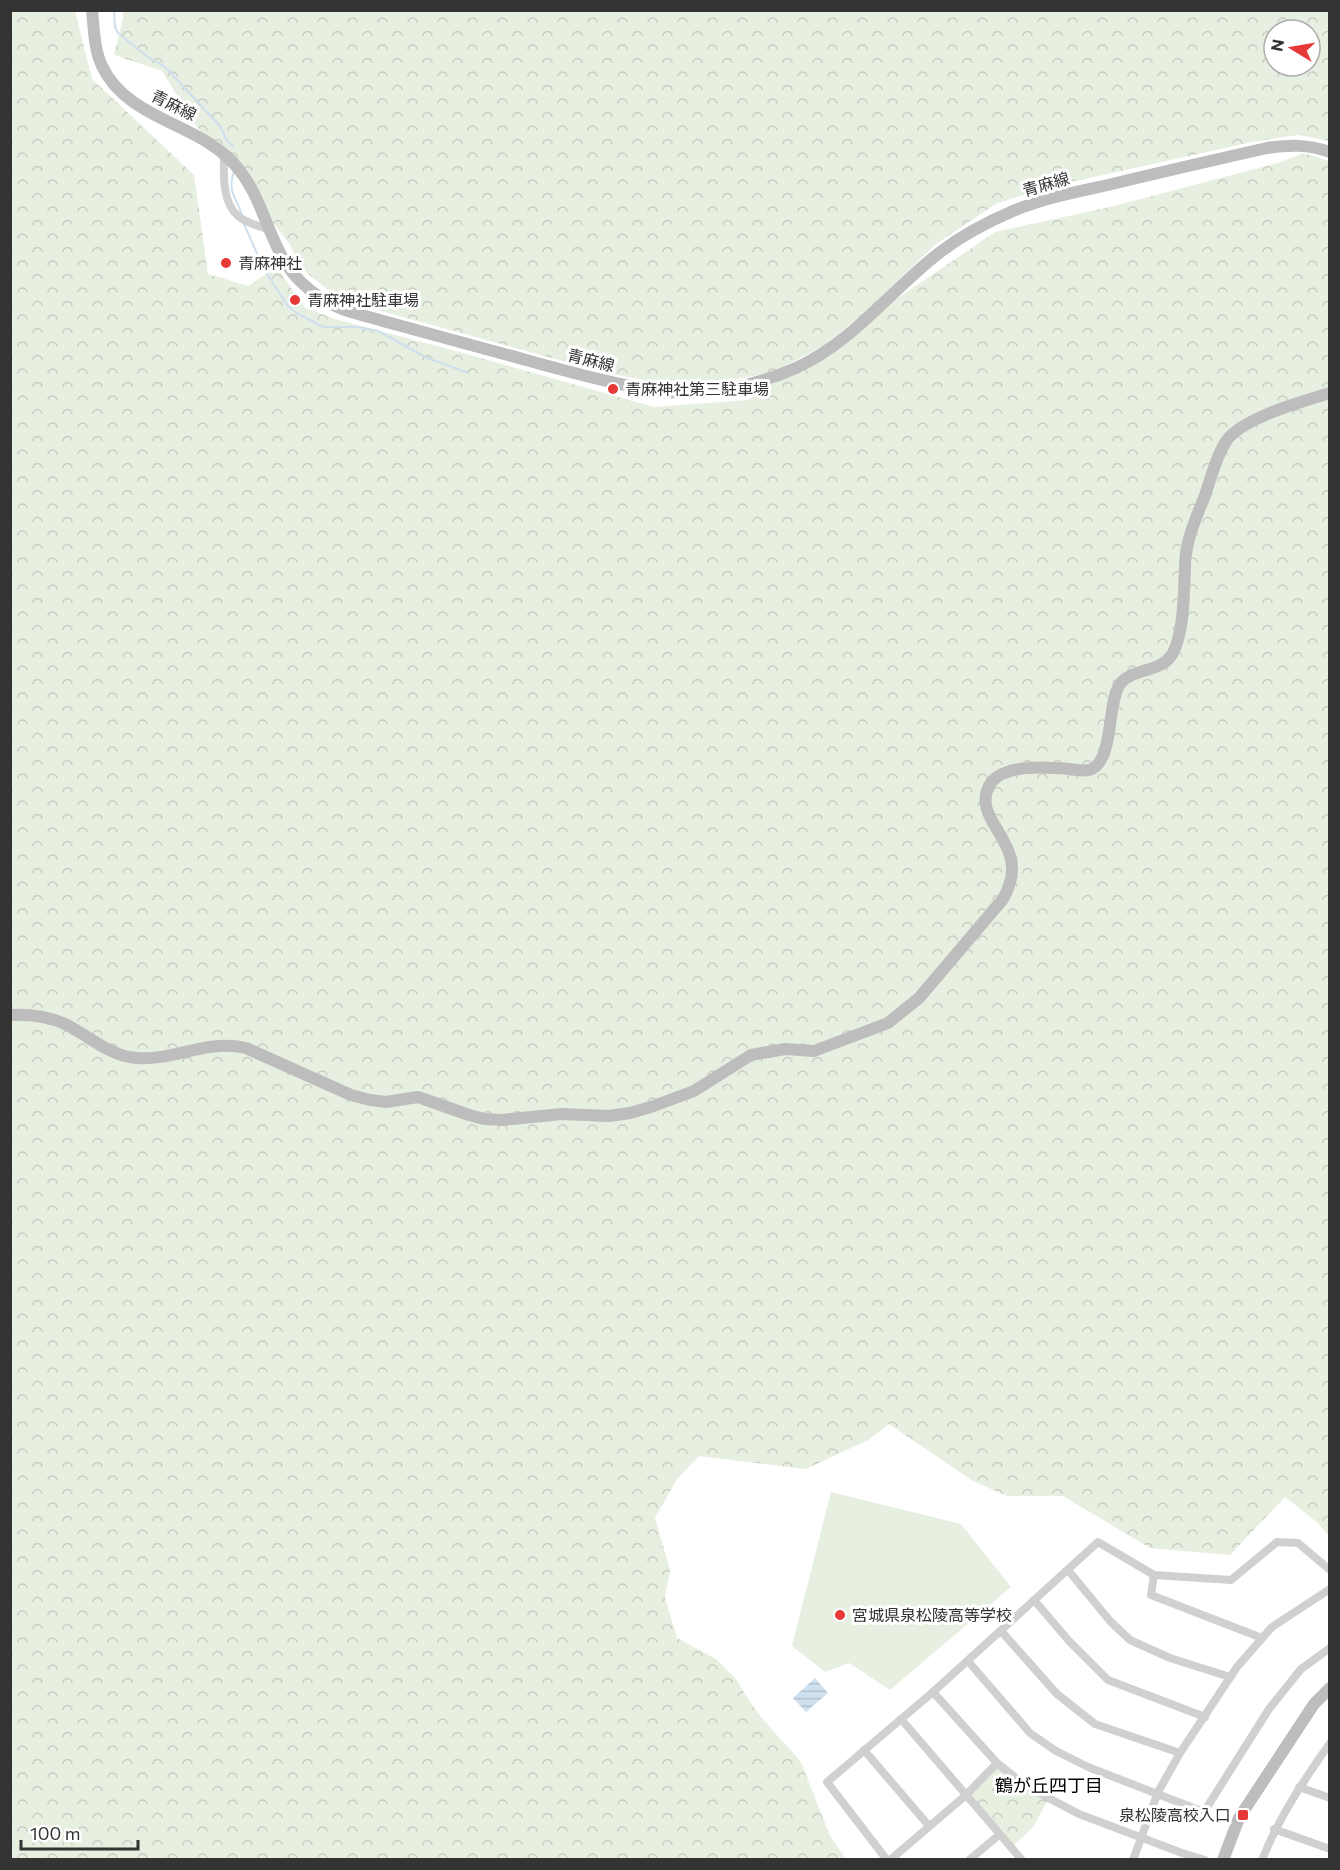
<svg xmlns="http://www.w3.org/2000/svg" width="1340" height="1870" viewBox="0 0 1340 1870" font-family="Commissioner,'Noto Sans JP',sans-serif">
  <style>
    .forest { fill: url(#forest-crowns); fill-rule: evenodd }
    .garden { fill: #e7efe1 }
    .water { fill: url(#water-rules) }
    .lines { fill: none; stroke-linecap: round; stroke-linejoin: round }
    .stream { stroke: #cedfee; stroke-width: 2 }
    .street { stroke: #d0d0d0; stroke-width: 8 }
    .secondary { stroke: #bdbdbd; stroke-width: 12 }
    .poi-dot { fill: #e63938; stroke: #fff; stroke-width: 2 }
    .labels { text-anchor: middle; stroke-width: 6; stroke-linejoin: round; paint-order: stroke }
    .street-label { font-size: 16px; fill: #333; stroke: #fff }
    .poi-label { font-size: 16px; fill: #333; stroke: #fff; text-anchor: start }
    .neighbourhood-label { font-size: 18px; fill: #000; stroke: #fff }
  </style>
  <defs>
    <pattern id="forest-crowns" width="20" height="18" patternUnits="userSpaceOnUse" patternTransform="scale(1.5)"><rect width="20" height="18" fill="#e7efe1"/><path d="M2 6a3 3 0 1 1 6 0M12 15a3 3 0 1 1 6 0" fill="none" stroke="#c7cdc2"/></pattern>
    <pattern id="water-rules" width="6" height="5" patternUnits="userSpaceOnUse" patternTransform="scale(1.5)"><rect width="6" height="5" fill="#cedfee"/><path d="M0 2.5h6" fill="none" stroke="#b1c0cd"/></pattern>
  </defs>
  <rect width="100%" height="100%" fill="#fff"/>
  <g class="forest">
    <path d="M123 10 1329 11V141L1298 135 1252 142 1040 189 996 204 936 244 867 310 825 345 774 372 732 380 660 383 606 373 352 303 327 289 303 270 289 243 194 123 162 71 114 55 123 18ZM1274 30H1310V66H1274Z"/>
    <path d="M11 11H75L92 79 194 175 208 274 248 286 277 267 304 307 335 319 463 353 654 407 748 400 995 232 1114 206 1278 163 1304 153 1329 161V1536L1318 1523 1285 1497 1230 1555 1150 1548 1063 1496H1007L973 1481 889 1424 868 1440 806 1469 699 1456 677 1479 655 1518 670 1570 665 1598 677 1638 716 1659 737 1680 746 1696 761 1717 801 1762 830 1836 846 1859 11 1860Z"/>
    <path d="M997 1763 1049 1798 1033 1827 1011 1848 965 1796Z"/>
  </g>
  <path class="garden" d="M831 1492 961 1524 1011 1587 890 1690 849 1663 825 1672 792 1646Z"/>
  <path class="water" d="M815 1678 828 1693 806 1712 793 1698Z"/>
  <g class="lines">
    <g class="stream">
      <path d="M114 10 115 27 118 33 145 55 165 67 220 126 227 141 233 146"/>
      <path d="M234 171C227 193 236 196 242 215"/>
      <path d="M244 224 263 267 287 305 295 312 323 327H357L378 331 427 358 466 372"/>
    </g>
    <g class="street">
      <path d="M224 152C224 172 221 201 238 216 246 223 260 226 269 230"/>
      <path d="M1068 1570 1110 1621 1130 1640 1170 1658 1230 1677"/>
      <path d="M1154 1575 1151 1595 1262 1638"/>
      <path d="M1034 1600 1069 1641 1108 1680 1205 1717"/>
      <path d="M1001 1631 1057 1694 1095 1724 1180 1753"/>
      <path d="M968 1661 1030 1733 1056 1751 1088 1767 1204 1812 1269 1709 1301 1669 1330 1648"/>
      <path d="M933 1692 997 1763 1026 1786 1079 1814 1182 1853 1205 1860"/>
      <path d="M901 1719 1022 1860"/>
      <path d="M864 1750 929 1826"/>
      <path d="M1299 1787 1330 1798"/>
      <path d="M1274 1829 1330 1849"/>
      <path d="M887 1860 827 1782 933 1692 1098 1542 1154 1575 1231 1580 1277 1542 1298 1543 1330 1570"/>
      <path d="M890 1860 965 1796 997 1763"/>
      <path d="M969 1860 999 1835"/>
      <path d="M1133 1860 1158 1792 1180 1753 1237 1667 1272 1627 1330 1589"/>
      <path d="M1262 1860C1279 1817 1304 1780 1330 1743"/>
    </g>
    <g class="secondary">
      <path d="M92 10C94 29 94 49 102 66 129 123 204 122 240 171 266 204 270 252 301 282 312 293 328 303 342 309 355 314 370 317 383 321 419 331 456 341 493 351 538 363 583 377 630 386 641 388 653 391 665 392 709 395 755 386 796 368 853 342 890 291 939 253 961 236 987 222 1013 211 1043 198 1076 192 1108 185 1161 172 1214 160 1267 148 1289 145 1308 144 1330 152"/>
      <path d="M10 1015C30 1014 47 1016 65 1024 88 1035 109 1056 136 1058 175 1061 204 1039 246 1048L351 1095 370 1100 386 1102 418 1097 469 1115 484 1119 502 1120 562 1114 609 1116 630 1113 651 1107 694 1091 751 1055 785 1049 814 1051 888 1023 919 998 1003 899C1035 844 970 823 989 786 1001 763 1048 767 1070 769 1077 770 1085 772 1092 769 1114 758 1107 702 1120 684 1132 668 1159 673 1171 656 1184 637 1184 591 1185 567 1185 543 1195 520 1204 498 1211 479 1215 459 1225 443 1238 419 1304 401 1330 393"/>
      <path d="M1223 1860 1239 1818 1314 1704 1330 1688"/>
    </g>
  </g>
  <g class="poi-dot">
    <circle cx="226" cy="263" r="6"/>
    <circle cx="295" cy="300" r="6"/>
    <circle cx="613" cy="389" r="6"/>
    <circle cx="840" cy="1615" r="6"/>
    <rect x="1237" y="1809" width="12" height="12" rx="3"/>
  </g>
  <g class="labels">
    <g class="street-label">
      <text transform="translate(174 105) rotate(26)" y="6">青麻線</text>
      <text transform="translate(1046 184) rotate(-16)" y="6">青麻線</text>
      <text transform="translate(591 360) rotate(14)" y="6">青麻線</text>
    </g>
    <g class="poi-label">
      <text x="238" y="269">青麻神社</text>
      <text x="307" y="306">青麻神社駐車場</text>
      <text x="625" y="395">青麻神社第三駐車場</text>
      <text x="852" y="1621">宮城県泉松陵高等学校</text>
      <text x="1231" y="1821" text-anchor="end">泉松陵高校入口</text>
    </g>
    <g class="neighbourhood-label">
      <text x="1049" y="1792">鶴が丘四丁目</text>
    </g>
  </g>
  <rect width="1340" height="1870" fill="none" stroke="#333333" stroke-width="24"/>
  <g transform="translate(1292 48) rotate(281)"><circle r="28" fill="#ffffff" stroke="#adadad" stroke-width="1.5"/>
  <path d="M0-4.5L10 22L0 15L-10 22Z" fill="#e63938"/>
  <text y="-9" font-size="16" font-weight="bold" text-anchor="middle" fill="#333333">N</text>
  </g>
  <path d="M21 1840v9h117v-9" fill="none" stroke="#333333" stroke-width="3"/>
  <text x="30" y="1840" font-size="18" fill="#333333" stroke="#ffffff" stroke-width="4.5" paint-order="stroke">100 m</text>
</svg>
